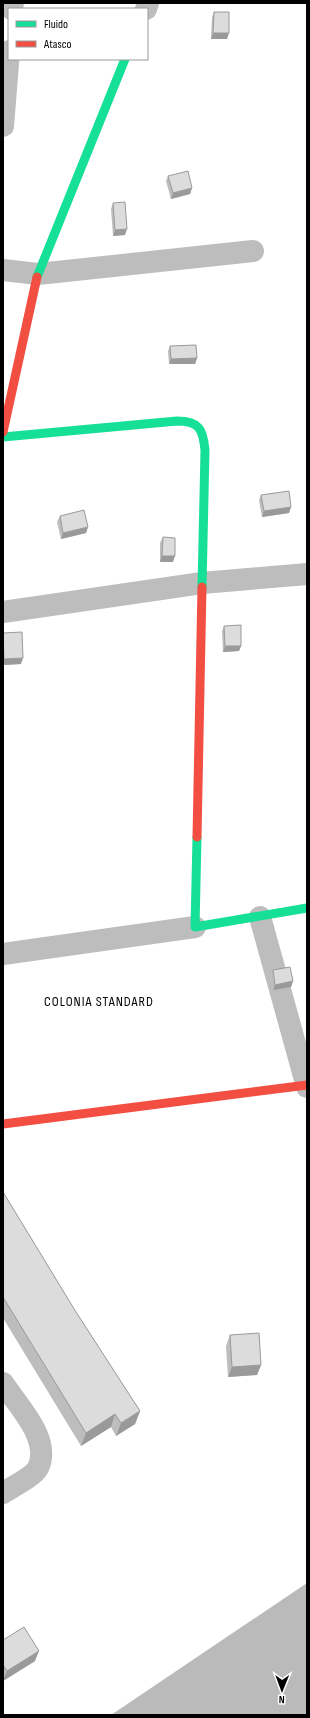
<svg xmlns="http://www.w3.org/2000/svg" width="310" height="1718" viewBox="0 0 310 1718" font-family="'Sofia Sans Condensed',sans-serif">
  <style>
    .water { fill: #bababa }
    .lines { fill: none; stroke-linecap: round; stroke-linejoin: round }
    .street { stroke: #bdbdbd; stroke-width: 22 }
    .fast { stroke: #16e098; stroke-width: 9 }
    .jam { stroke: #f24e42; stroke-width: 9 }
    .wall { fill: #bdbdbd }
    .shaded-wall { fill: #9a9a9a }
    .building { fill: #dcdcdc; stroke: #9a9a9a }
    .labels { text-anchor: middle; stroke-width: 3; stroke-linejoin: round; paint-order: stroke }
    .neighbourhood-label { font-size: 14px; letter-spacing: 1px; fill: #000; stroke: #fff }
  </style>
  <rect width="100%" height="100%" fill="#fff"/>
  <path class="water" d="M307 1583V1715H111Z"/>
  <g class="lines">
    <g class="street">
      <path d="M12 9 13 3"/>
      <path d="M146 9 148 3"/>
      <path d="M3 126 9 51"/>
      <path d="M3 270 38 274 253 251"/>
      <path d="M3 612 202 583 307 574"/>
      <path d="M260 917 307 1087"/>
      <path d="M3 954 195 927"/>
      <path d="M3 1383C17 1405 52 1439 38 1468 33 1477 12 1487 3 1493"/>
    </g>
    <g class="fast">
      <path d="M37 277 125 59"/>
      <path d="M3 437 177 421C199 421 203 429 205 450L202 587"/>
      <path d="M197 837 195 927 307 908"/>
    </g>
    <g class="jam">
      <path d="M3 432 37 277"/>
      <path d="M197 837 202 587"/>
      <path d="M3 1124 307 1085"/>
    </g>
  </g>
  <g class="wall">
    <path d="M214 12 227 39H211L212 17Z"/>
    <path d="M168 176 192 188 190 194 171 199 166 181Z"/>
    <path d="M113 203 125 235 113 236 111 209Z"/>
    <path d="M170 346 197 358 195 364H169L168 351Z"/>
    <path d="M261 495 291 507 289 513 262 517 259 500Z"/>
    <path d="M60 516 88 527 86 533 61 539 57 522Z"/>
    <path d="M163 537 173 562H160V543Z"/>
    <path d="M224 626 241 646 239 651 223 652 222 631Z"/>
    <path d="M3 633 21 664 3 665Z"/>
    <path d="M273 970 293 981 291 987 273 990 270 976Z"/>
    <path d="M3 1192 76 1312 140 1411 135 1424 116 1436 111 1427 81 1446 3 1318Z"/>
    <path d="M230 1335 261 1365 257 1375 228 1377 226 1346Z"/>
    <path d="M3 1640 35 1661 3 1681Z"/>
  </g>
  <g class="shaded-wall">
    <path d="M213 33H229L227 39H211Z"/>
    <path d="M192 188 190 194 171 199 173 193Z"/>
    <path d="M127 229 125 235 113 236 115 230Z"/>
    <path d="M197 358 195 364H169L171 359Z"/>
    <path d="M291 507 289 513 262 517 264 511Z"/>
    <path d="M88 527 86 533 61 539 63 533Z"/>
    <path d="M162 556H175L173 562H160Z"/>
    <path d="M225 646H241L239 651 223 652Z"/>
    <path d="M23 658 21 664 3 665 4 659Z"/>
    <path d="M293 981 291 987 273 990 275 985Z"/>
    <path d="M261 1365 257 1375 228 1377 232 1367Z"/>
    <path d="M140 1411 135 1424 116 1436 121 1423Z"/>
    <path d="M115 1414 111 1427 81 1446 86 1433Z"/>
    <path d="M39 1651 35 1661 3 1681 7 1671Z"/>
  </g>
  <g class="building">
    <path d="M214 12H229V33H213Z"/>
    <path d="M188 171 192 188 173 193 168 176Z"/>
    <path d="M125 202 127 229 115 230 113 203Z"/>
    <path d="M196 345 197 358 171 359 170 346Z"/>
    <path d="M289 491 291 507 264 511 261 495Z"/>
    <path d="M84 510 88 527 63 533 60 516Z"/>
    <path d="M163 537 175 538V556H162Z"/>
    <path d="M241 625V646H225L224 626Z"/>
    <path d="M22 632 23 658 4 659 3 633Z"/>
    <path d="M290 967 293 981 275 985 273 970Z"/>
    <path d="M3 1192 76 1312 140 1411 121 1423 115 1414 86 1433 3 1297Z"/>
    <path d="M259 1333 261 1365 232 1367 230 1335Z"/>
    <path d="M24 1627 39 1651 7 1671 3 1665V1640Z"/>
  </g>
  <g class="labels">
    <g class="neighbourhood-label">
      <text x="99" y="1006">COLONIA STANDARD</text>
    </g>
  </g>
  <rect width="310" height="1718" fill="none" stroke="#000000" stroke-width="8"/>
  <rect x="8" y="8" width="140" height="52" fill="#ffffff" stroke="#999999"/>
  <rect x="16" y="21" width="20" height="6" fill="#16e098" stroke="#999999"/>
  <text x="44" y="28" font-size="12" fill="#000000">Fluido</text>
  <rect x="16" y="41" width="20" height="6" fill="#f24e42" stroke="#999999"/>
  <text x="44" y="48" font-size="12" fill="#000000">Atasco</text>
  <g transform="translate(282 1690) rotate(181)" stroke="#ffffff" stroke-width="3" paint-order="stroke">
  <path d="M0-3L7 15L0 10L-7 15Z" fill="#000000"/>
  <text y="-6" font-size="11" font-weight="bold" text-anchor="middle" fill="#000000">N</text>
  </g>
</svg>
